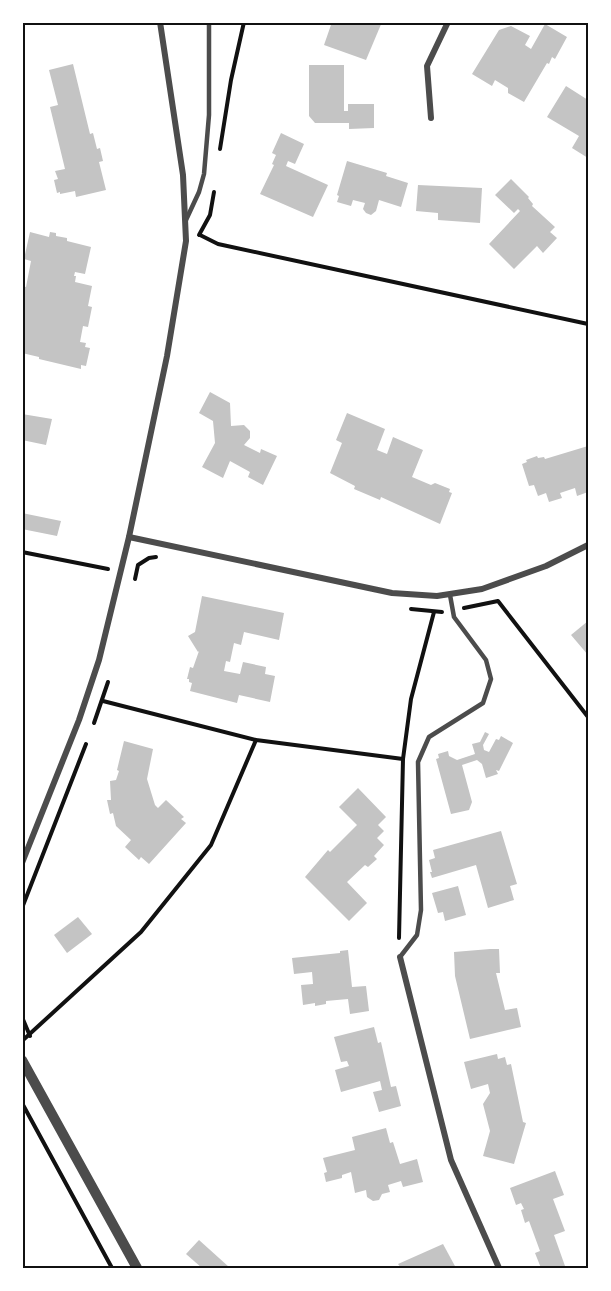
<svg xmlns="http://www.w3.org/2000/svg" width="611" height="1291" viewBox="0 0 611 1291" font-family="Arial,sans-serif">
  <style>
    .building { fill: #c4c4c4 }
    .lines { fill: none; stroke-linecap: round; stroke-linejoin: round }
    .path { stroke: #111; stroke-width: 4 }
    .service { stroke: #4c4c4c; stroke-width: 4.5 }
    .minor { stroke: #4c4c4c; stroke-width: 6 }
    .tertiary { stroke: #4c4c4c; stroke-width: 10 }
    .neatline { fill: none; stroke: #111; stroke-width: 2 }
  </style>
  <rect width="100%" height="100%" fill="#fff"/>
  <g class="building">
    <path d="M332 22H382L366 60 324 45Z"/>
    <path d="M545 24 567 37 555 59 552 57 549 64 547 63 524 102 508 93V88L495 80 492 86 472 74 499 30 511 26 530 36 525 45 531 49Z"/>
    <path d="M73 64 90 134 93 133 97 149 100 148 103 161 99 162 106 190 76 197 75 191 60 194V192L57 193 54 180 58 179 55 171 65 169 50 107 58 105 49 70Z"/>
    <path d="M309 65H344V111H348V104H374V128L349 129V123H315L309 116Z"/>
    <path d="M566 86 588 100V158L572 148 579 136 547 117Z"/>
    <path d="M281 133 304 144 295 164 288 161 286 166 328 185 313 217 260 194 274 165 272 164 276 155 272 153Z"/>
    <path d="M347 161 387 173 386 176 408 183 401 207 379 200 376 211 371 215 366 213 363 209 365 203 353 200 351 206 337 202 339 196 337 195Z"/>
    <path d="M511 179 529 197 528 198 533 204 532 206 555 227 550 232 557 238 543 253 537 246 514 269 489 244 520 211 518 209 514 213 495 195Z"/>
    <path d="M418 185 482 188 480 223 438 220V213L416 211Z"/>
    <path d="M30 232 49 237 50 232 56 233V236L67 238V241L91 247 85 274 75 272 74 276H76L75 282 92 286 88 306 92 307 88 327 83 326 80 342 86 343 85 347 90 348 86 366 81 365V369L39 359V357L22 353V286L26 287 31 261 24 259Z"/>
    <path d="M210 392 230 403 231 426 244 425 250 431V438L244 445 260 453 261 449 277 456 263 485 248 477 250 472 230 461 223 478 202 467 215 443 213 421 199 413Z"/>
    <path d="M347 413 385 429 377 450 387 454 393 437 423 450 412 477 431 485 435 483 450 489 449 492 452 493 440 524 381 497 380 500 354 489 355 486 330 473 342 443 336 440Z"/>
    <path d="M22 414 52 419 46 445 22 440Z"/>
    <path d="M588 446V492L577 496 575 488 560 493 562 498 549 502 546 493 538 496 534 485 529 486 522 464 527 462 526 460 537 456 538 458 544 457 545 459Z"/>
    <path d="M22 513 61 521 57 536 22 529Z"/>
    <path d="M202 596 284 613 279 640 244 632 241 645 234 643 230 662 226 661 224 671 240 674 243 662 266 667 265 674 275 676 270 702 239 695 237 703 190 691 192 683 189 682V679H187L190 667 193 668 199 651 198 652 188 636 195 632Z"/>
    <path d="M588 621V655L571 635Z"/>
    <path d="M485 732 489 734 483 745 484 750 489 752 496 739 499 740 501 736 513 743 499 771 496 770 498 774 486 778 482 764 477 760 462 765 472 802 469 810 451 814 436 759 439 758 438 754 448 751 449 756 457 760 475 754 472 744 480 742Z"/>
    <path d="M124 741 153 749 147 779 155 805 158 808 166 800 184 817 181 819 186 823 149 864 141 857 139 860 125 847 131 840 116 826 113 813 110 814 107 800H111L110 781 116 780 119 771 117 770Z"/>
    <path d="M358 788 386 817 378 825 384 831 377 838 384 845 374 856 377 859 368 867 365 865 347 882 367 903 349 921 305 877 328 850 330 852 357 825 339 807Z"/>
    <path d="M501 831 517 884 510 886 514 900 488 908 476 865 432 878 430 872H432L429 860 435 858 433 850Z"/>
    <path d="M458 886 466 915 445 921 443 912 438 913 432 893Z"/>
    <path d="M78 917 92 934 67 953 54 935Z"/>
    <path d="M490 949H499L500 973H496L505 1010 517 1008 521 1027 470 1039 455 976 454 952Z"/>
    <path d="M348 950 352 987 366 986 369 1011 350 1014 348 999 326 1001V1004L315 1006V1003L303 1005 301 985 313 984 312 972 294 974 292 958 340 953V951Z"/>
    <path d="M374 1027 378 1043 381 1042 391 1087 396 1086 401 1106 379 1112 373 1092 382 1090 380 1081 341 1092 335 1070 349 1066 347 1061 341 1062 334 1037Z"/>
    <path d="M497 1054 498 1059 505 1057 507 1065 511 1064 523 1122 526 1123 514 1164 483 1156 490 1131 483 1104 490 1093 488 1084 471 1089 464 1062Z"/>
    <path d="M386 1128 390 1143 393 1142 400 1164 417 1159 423 1182 403 1187 401 1181 388 1185 390 1192 382 1194 379 1200 373 1201 367 1197 366 1190 355 1193 351 1172 342 1175V1178L326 1182 324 1173 327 1172 323 1158 355 1150 352 1137Z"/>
    <path d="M555 1171 564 1195 553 1199 565 1231 554 1235 565 1266 558 1268H541L535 1253 540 1251 529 1221 525 1223 521 1210 524 1209 521 1203 516 1205 510 1188Z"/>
    <path d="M199 1240 229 1267 227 1268H202L186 1254Z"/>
    <path d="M443 1244 456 1268H401L398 1264Z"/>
  </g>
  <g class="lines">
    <g class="path">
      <path d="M220 149 231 80 244 22"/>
      <path d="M199 235 210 215 214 192"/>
      <path d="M200 235 218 244 588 324"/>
      <path d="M22 552 108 569"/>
      <path d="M135 579 138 565 149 558 156 557"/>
      <path d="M464 608 498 601 588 717"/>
      <path d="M411 609 442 612"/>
      <path d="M103 701 256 740 403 759"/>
      <path d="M94 723 108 682"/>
      <path d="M22 908 86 744"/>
      <path d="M399 938 403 759 411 699 434 612"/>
      <path d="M22 1017 30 1036"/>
      <path d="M22 1041 141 932 211 845 256 740"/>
      <path d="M22 1103 112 1268"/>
    </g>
    <g class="service">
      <path d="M186 220 199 192 204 174 209 115V22"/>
      <path d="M400 957 417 935 421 910 418 762 429 737 483 703 491 679 486 660 454 617 450 595"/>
    </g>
    <g class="minor">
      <path d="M431 118 427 66 448 22"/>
      <path d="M129 537 392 593 437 596 482 589 546 566 588 545"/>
      <path d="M22 863 79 720 99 660 129 537 167 356 186 241 183 175 160 22"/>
      <path d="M400 957 451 1160 499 1268"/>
    </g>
    <path class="tertiary" d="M22 1060 137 1268"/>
  </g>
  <rect width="611" height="1291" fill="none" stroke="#ffffff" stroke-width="48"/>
  <rect x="24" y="24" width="563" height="1243" class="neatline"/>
</svg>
